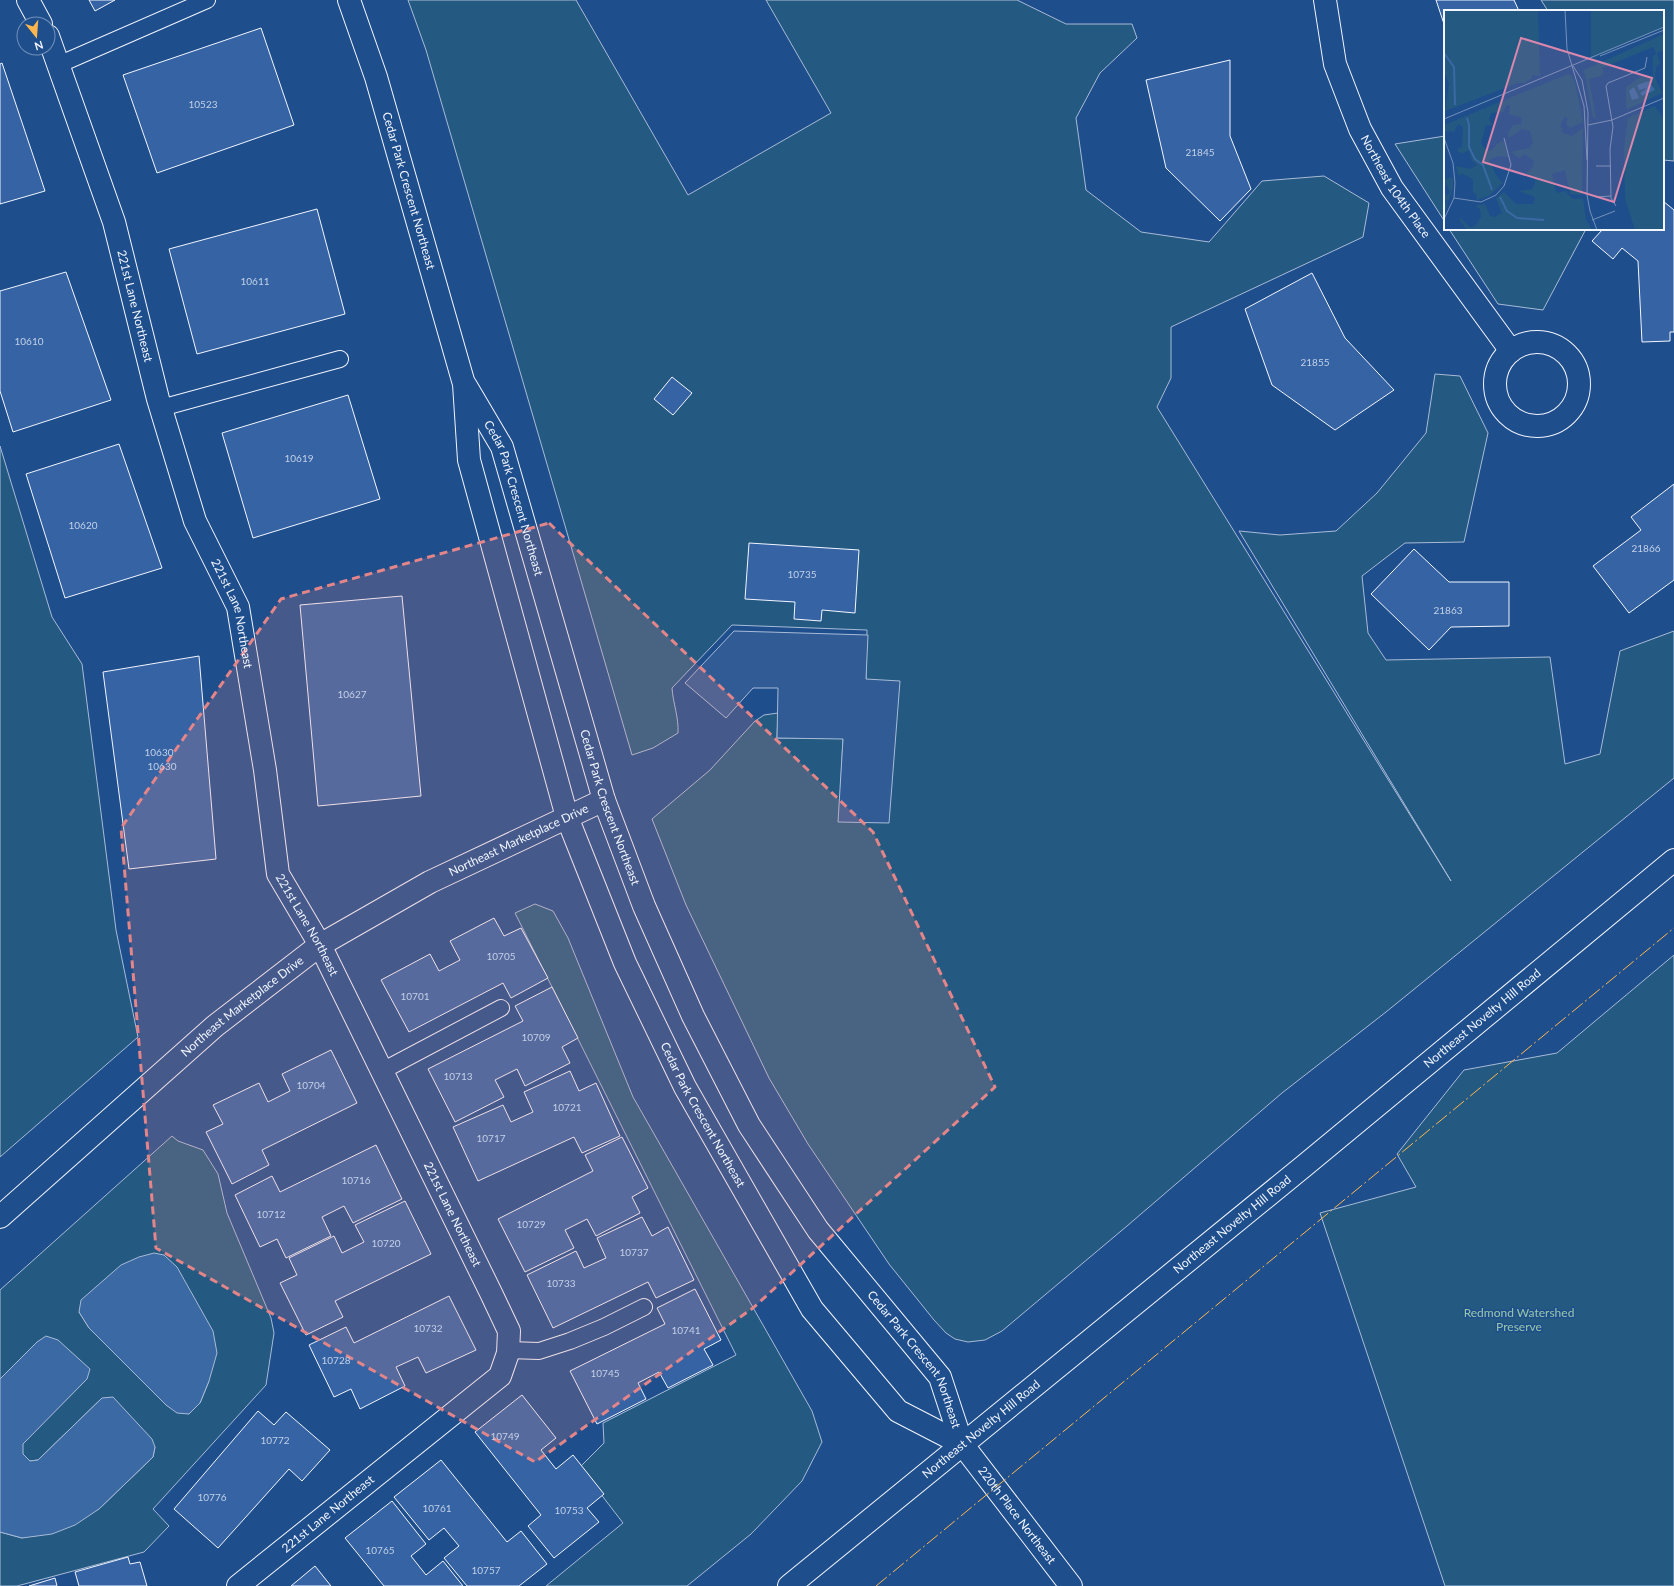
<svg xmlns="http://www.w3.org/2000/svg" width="1674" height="1586" viewBox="0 0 1674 1586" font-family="Lato,sans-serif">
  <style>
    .green { fill: #245a82; stroke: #a8bbd7; fill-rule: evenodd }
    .parking { fill: #305b95; stroke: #a8bbd7 }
    .water { fill: #3b69a3; stroke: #a8bbd7 }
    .building { fill: #3563a3; stroke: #f2f6ff }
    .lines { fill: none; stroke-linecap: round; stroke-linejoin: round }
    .lane-casing { stroke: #f2f6ff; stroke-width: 18 }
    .street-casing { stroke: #f2f6ff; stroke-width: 24 }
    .secondary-casing { stroke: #f2f6ff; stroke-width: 24 }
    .lane { stroke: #1f4e8c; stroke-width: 16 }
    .street { stroke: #1f4e8c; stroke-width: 22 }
    .secondary { stroke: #1f4e8c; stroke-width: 22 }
    .power { stroke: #ffb74d; stroke-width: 1; stroke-dasharray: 14 3 2 3; stroke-linecap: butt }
    .marked { fill: #e38589; fill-opacity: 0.2; stroke: #e38589; stroke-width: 3; stroke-dasharray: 8 5; stroke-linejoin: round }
    .labels { text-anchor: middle; stroke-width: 3; stroke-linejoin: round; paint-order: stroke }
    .number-label { font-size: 10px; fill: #c3d1e8 }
    .street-label { font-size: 12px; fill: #f2f6ff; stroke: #1f4e8c }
    .park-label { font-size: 12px; fill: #97c8a6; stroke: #1f4e8c }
    .inset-river { fill: none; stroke: #3b69a3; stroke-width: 2 }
    .inset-road { fill: none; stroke: #7391ba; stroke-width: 1 }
    .view { fill: #da87ad; fill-opacity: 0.15; stroke: #da87ad; stroke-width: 2 }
    .inset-edge { fill: none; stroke: #f2f6ff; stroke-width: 2 }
  </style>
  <rect width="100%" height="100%" fill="#1f4e8c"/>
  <g class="green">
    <path d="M408 0H576L688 195 831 113 766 0H1017L1066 24H1132L1137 38 1100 73 1076 118 1086 190 1141 232 1209 242 1262 181 1324 176 1369 203 1363 237 1171 327V378L1157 407 1451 881 1239 531 1280 535 1336 531 1377 493 1426 433 1435 374 1460 376 1488 433 1464 542 1405 543 1362 576 1368 633 1386 660 1550 657 1565 764 1600 754 1620 651 1674 631V778L1386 1012 1282 1093 1127 1226 1002 1331 985 1340 968 1342 955 1339 946 1333 934 1320 889 1264 808 1144 769 1078 686 905 652 819 710 770 755 721 764 715 778 713 777 738H843L839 822 866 679 867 630 732 625 672 688C673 703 679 718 678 733L653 748 632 755 426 50Z"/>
    <path d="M1541 0H1674V161L1663 160V11H1548Z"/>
    <path d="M1445 136V222L1395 144Z"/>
    <path d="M1449 229H1586L1543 310 1498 304Z"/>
    <path d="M0 446 52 617 82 664 116 930 138 1037 0 1157Z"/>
    <path d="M535 904 553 911 568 938 633 1097 812 1411 822 1442 802 1481 751 1534 687 1586H546L623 1523 580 1467 604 1443 603 1423 736 1355 515 913Z"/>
    <path d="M1674 955V1586H1445L1320 1213 1416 1187 1397 1154 1464 1070 1557 1053Z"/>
    <path d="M172 1136 178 1141 203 1150 218 1174 227 1213 271 1318 274 1333 266 1385 153 1509 169 1526 144 1552 17 1586H0V1532L22 1538 99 1509 153 1457 155 1447 102 1398 38 1460 30 1461 22 1454V1444L87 1379 37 1342 0 1379V1290ZM79 1312 209 1381 200 1403 189 1414 166 1405 89 1328Z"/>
  </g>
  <path class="parking" d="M734 631 868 635 866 679 900 681 889 823 838 822 843 739 777 738 778 688H753L726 718 685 683Z"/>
  <g class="water">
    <path d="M154 1253 164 1255 177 1267 213 1331 217 1353 209 1381 200 1403 189 1414 177 1413 166 1405 89 1328 79 1312 81 1300 121 1265 139 1257Z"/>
    <path d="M46 1336 58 1340 90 1369 87 1379 23 1444V1454L30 1461 38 1460 102 1398 113 1397 152 1439 155 1447 153 1457 99 1509 75 1525 52 1534 22 1538 0 1532V1379L37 1342Z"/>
  </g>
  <g class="building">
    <path d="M89 0H115L95 11Z"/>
    <path d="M1436 0H1514L1519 11H1445V27Z"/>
    <path d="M261 28 294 125 157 173 123 75Z"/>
    <path d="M1230 60V136L1251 189 1220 221 1166 168 1146 80Z"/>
    <path d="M2 63 45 191 0 204V64Z"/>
    <path d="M1663 201 1674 210V332H1670V341L1642 342 1638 261 1622 248 1613 259 1592 241 1603 229H1663Z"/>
    <path d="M317 209 345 314 197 354 169 249Z"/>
    <path d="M66 272 111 400 13 432 0 391V291Z"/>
    <path d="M1312 273 1345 338 1394 390 1335 430 1272 385 1245 309Z"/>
    <path d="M672 377 692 393 673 415 654 399Z"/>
    <path d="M348 395 380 499 253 538 222 433Z"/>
    <path d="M119 444 162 568 65 598 26 474Z"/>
    <path d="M1674 484V580L1629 613 1593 566 1641 530 1631 517Z"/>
    <path d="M749 543 859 550 855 613 822 610 821 621 794 619 795 602 745 599Z"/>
    <path d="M1414 549 1449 582H1509V626L1451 627 1429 650 1371 594Z"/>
    <path d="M402 596 421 796 318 806 300 605Z"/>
    <path d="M199 656 216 859 129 869 103 672Z"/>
    <path d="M494 918 504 936 521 928 548 978 511 998 503 983 409 1032 381 980 430 954 439 971 460 960 450 941Z"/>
    <path d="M552 987 578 1038 562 1047 570 1063 525 1086 517 1069 495 1080 504 1097 455 1122 428 1069 523 1021 515 1006Z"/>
    <path d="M331 1050 357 1103 262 1150 269 1165 232 1184 206 1132 223 1124 213 1105 259 1083 268 1102 290 1091 282 1074Z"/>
    <path d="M570 1071 579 1091 596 1083 620 1136 582 1153 574 1137 478 1181 453 1127 503 1105 511 1122 533 1112 524 1092Z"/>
    <path d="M622 1137 648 1188 632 1197 640 1213 596 1236 587 1219 565 1230 574 1248 525 1272 498 1219 593 1171 585 1155Z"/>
    <path d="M376 1145 402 1199 353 1223 344 1206 322 1217 331 1236 286 1258 277 1239 260 1247 235 1195 272 1176 280 1192Z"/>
    <path d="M405 1201 431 1254 335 1301 343 1317 306 1335 280 1283 297 1275 289 1258 334 1236 342 1253 364 1242 355 1225Z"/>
    <path d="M642 1217 652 1236 668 1227 694 1280 656 1298 648 1282 553 1328 527 1275 576 1251 584 1268 606 1258 597 1238Z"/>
    <path d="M695 1289 721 1340 704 1349 713 1365 668 1388 659 1372 638 1383 646 1399 597 1424 570 1371 665 1324 657 1308Z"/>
    <path d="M449 1296 476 1350 426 1373 418 1357 396 1367 405 1386 360 1409 351 1389 334 1397 309 1345 346 1327 354 1343Z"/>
    <path d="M522 1395 556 1438 541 1450 556 1469 573 1455 604 1494 587 1508 599 1522 554 1558 528 1526 541 1515 475 1432Z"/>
    <path d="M258 1411 274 1425 286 1412 330 1450 302 1481 289 1469 218 1548 174 1509Z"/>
    <path d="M441 1460 507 1542 521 1531 547 1564 519 1586H467L444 1558 459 1546 444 1528 429 1540 394 1497Z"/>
    <path d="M392 1501 426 1544 411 1556 426 1575 443 1561 463 1586H384L345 1538Z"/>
    <path d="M128 1557 130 1564 140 1562 147 1586H79L75 1572Z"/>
    <path d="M315 1566 331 1586H291Z"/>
    <path d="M55 1578 57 1586H29Z"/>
  </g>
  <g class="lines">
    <g class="lane-casing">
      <g id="lane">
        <path d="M58 65 207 0"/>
        <path d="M161 408 340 359"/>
        <path d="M382 1071 501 1008"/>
        <path d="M508 1350 539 1351 570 1341 604 1327 644 1307"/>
      </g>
    </g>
    <g class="street-casing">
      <g id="street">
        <path d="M28 0 41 24"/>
        <path id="s1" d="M1325 0 1335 64 1360 129 1392 188 1511 351"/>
        <path id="s2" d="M48 36 114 222 158 399 195 521 238 607 265 770 278 874 320 945 491 1293 509 1331 508 1353 500 1376 238 1586"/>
        <circle cx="1537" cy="384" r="42"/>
        <path id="s3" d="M0 1217 215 1026 320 945 430 882 604 800"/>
        <path id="s4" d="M962 1444 1071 1586"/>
      </g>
    </g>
    <g class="secondary-casing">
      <g id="secondary">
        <path id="s5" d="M349 0 376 77 464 384 469 460 567 817 625 963 685 1087 812 1309 898 1411 962 1444"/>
        <path id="s6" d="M466 386 502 447 604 800 644 906 693 1016 749 1125 818 1230 940 1377 962 1444"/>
        <path id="s7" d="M789 1586 1304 1166 1674 860"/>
      </g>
    </g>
    <use href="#lane" class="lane"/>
    <use href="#street" class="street"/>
    <use href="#secondary" class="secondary"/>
    <path class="power" d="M876 1586 1674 928"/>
  </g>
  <path class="marked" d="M549 523 873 832 995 1087 753 1308 535 1462 156 1248 121 828 281 599Z"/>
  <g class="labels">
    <g class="number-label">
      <text x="203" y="108">10523</text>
      <text x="1200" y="156">21845</text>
      <text x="255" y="285">10611</text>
      <text x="29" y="345">10610</text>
      <text x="1315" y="366">21855</text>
      <text x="299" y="462">10619</text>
      <text x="83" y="529">10620</text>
      <text x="1646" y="552">21866</text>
      <text x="802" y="578">10735</text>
      <text x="1448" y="614">21863</text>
      <text x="352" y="698">10627</text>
      <text x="159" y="756">10630</text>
      <text x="162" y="770">10630</text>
      <text x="501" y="960">10705</text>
      <text x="415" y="1000">10701</text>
      <text x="536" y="1041">10709</text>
      <text x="458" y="1080">10713</text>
      <text x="311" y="1089">10704</text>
      <text x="567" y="1111">10721</text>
      <text x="491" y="1142">10717</text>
      <text x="356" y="1184">10716</text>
      <text x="271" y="1218">10712</text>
      <text x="531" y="1228">10729</text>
      <text x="386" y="1247">10720</text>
      <text x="634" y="1256">10737</text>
      <text x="561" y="1287">10733</text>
      <text x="428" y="1332">10732</text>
      <text x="686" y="1334">10741</text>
      <text x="336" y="1364">10728</text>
      <text x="605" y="1377">10745</text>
      <text x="505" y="1440">10749</text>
      <text x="275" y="1444">10772</text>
      <text x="212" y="1501">10776</text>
      <text x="437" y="1512">10761</text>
      <text x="569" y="1514">10753</text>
      <text x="380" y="1554">10765</text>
      <text x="486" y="1574">10757</text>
    </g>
    <g class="street-label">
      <text dy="4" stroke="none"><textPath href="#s1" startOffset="202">Northeast 104th Place</textPath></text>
      <text dy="4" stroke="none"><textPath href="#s5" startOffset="200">Cedar Park Crescent Northeast</textPath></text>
      <text dy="4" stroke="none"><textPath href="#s2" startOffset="284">221st Lane Northeast</textPath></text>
      <text dy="4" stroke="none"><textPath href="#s6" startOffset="123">Cedar Park Crescent Northeast</textPath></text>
      <text dy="4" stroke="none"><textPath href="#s2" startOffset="608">221st Lane Northeast</textPath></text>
      <text dy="4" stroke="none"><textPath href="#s6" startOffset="447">Cedar Park Crescent Northeast</textPath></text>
      <text dy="4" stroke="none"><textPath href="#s3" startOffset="645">Northeast Marketplace Drive</textPath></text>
      <text dy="4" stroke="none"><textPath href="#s2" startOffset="932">221st Lane Northeast</textPath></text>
      <text dy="4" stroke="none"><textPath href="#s3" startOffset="321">Northeast Marketplace Drive</textPath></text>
      <text dy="4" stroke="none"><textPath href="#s7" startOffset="896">Northeast Novelty Hill Road</textPath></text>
      <text dy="4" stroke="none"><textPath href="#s5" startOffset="1175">Cedar Park Crescent Northeast</textPath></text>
      <text dy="4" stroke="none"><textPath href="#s2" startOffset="1256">221st Lane Northeast</textPath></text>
      <text dy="4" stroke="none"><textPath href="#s7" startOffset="572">Northeast Novelty Hill Road</textPath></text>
      <text dy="4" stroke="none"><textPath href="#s6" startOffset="1083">Cedar Park Crescent Northeast</textPath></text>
      <text dy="4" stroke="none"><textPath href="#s7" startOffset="248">Northeast Novelty Hill Road</textPath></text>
      <text transform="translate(328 1514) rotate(-39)" y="4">221st Lane Northeast</text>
      <text dy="4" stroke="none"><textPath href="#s4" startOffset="90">220th Place Northeast</textPath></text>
    </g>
    <g class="park-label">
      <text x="1519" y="1317">Redmond Watershed<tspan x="1519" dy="14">Preserve</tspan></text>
    </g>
  </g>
  <g transform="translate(1444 10)">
    <rect width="220" height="220" fill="#1f4e8c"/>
    <path d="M0 0H94L96 66 88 65V68L81 73H74L1 101 5 73 0 62ZM147 0H220V17L147 49ZM220 24V40L213 43 216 53 212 57 211 67 218 83 184 99 182 97V77L196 67 209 68V46L212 44 209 37 158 58 160 63 157 66 145 69 152 108H149L140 60ZM209 74 210 80 198 86 196 83 203 77 195 80 193 76ZM124 64 127 65 131 72 139 112 126 118 122 114 124 108 120 107 116 117 119 118 117 122 128 126 139 118 138 185 126 184 121 160 108 164 112 183 121 181 129 189 139 188 142 210 148 220H23L15 209 17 208 26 218 31 216 37 207 36 199 31 196 41 194 46 206 50 207 58 203 52 188 60 182 72 194H89L91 189 89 186 74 181 88 179 91 174V168L82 163 89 157 90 151 81 144 76 148 68 143 69 141 86 138 89 132 86 121 78 119 65 128 64 123 69 115 77 114 78 110 77 107 65 104 66 95H63L59 102 47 103 45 110 49 115H42L37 133 40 138 46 141 57 131 60 132 64 147 54 146 45 150 52 165 59 173 46 185 33 190 32 184 29 183V169L19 164 14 165 12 156 26 159 33 155 28 151 25 140 18 144 12 140 18 137 19 117 14 114 10 122 1 121 0 115ZM211 96 220 110V220H191L181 188 180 138 184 108ZM6 167 9 168V178L1 201 0 197 4 191 0 189V184L4 185 6 181 0 171Z" fill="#245a82" fill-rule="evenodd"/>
    <path d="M205 71 211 80 198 86 196 83 203 78 195 80 193 75ZM190 77 195 88 188 90 185 81Z" fill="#3b69a3"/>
    <path class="inset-river" d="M0 43 10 57 11 95M23 108 25 115V137L31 149 39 155 48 180M56 187 63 201 73 208 100 210"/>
    <path class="inset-road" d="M121 0 123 39 140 96 143 150M156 46 220 20M129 56 138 70 144 102 143 185 146 201 153 220M0 66V81M0 109 220 17M144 115 168 110 220 88M0 128 9 153 11 173 10 188 0 209M152 156H167M152 187 167 186M10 188 37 192 52 185 60 176 67 155 60 128M172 196 167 188 166 139 169 117 162 76 164 73 201 58 203 47M148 210 171 201"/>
    <path class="view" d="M77 28 208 68 170 192 39 152Z"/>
    <rect width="220" height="220" class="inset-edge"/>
  </g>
  <g transform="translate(36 36) rotate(163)"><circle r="19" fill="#1f4e8c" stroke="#7391ba"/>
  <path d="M0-3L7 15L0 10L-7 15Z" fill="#ffb74d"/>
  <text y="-6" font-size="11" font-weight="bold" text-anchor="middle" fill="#f2f6ff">N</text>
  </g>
</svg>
